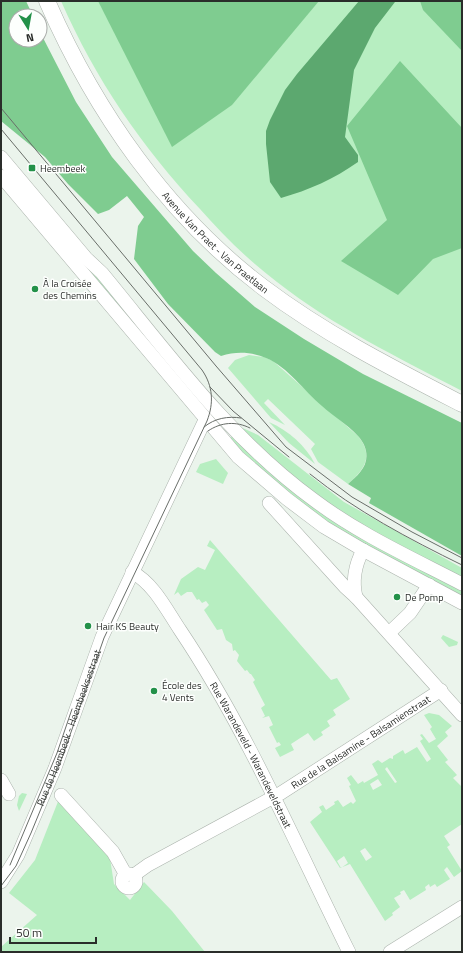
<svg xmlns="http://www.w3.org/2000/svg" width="463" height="953" viewBox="0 0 463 953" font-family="'Titillium Web',sans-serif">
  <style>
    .green { fill: #b7eec1; fill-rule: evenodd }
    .forest { fill: #7fcc90 }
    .water { fill: #5ca86f }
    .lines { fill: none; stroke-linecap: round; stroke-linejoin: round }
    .minor-casing { stroke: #abb3ac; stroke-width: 14 }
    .major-casing { stroke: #abb3ac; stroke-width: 17 }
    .minor { stroke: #fff; stroke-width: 13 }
    .major { stroke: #fff; stroke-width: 16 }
    .tram { stroke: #696e69; stroke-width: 1 }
    .poi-dot { fill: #239149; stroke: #fdfffd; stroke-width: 1.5 }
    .labels { text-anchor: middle; stroke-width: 3; stroke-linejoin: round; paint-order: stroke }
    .poi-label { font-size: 10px; fill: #2a2d2a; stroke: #fdfffd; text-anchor: start }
    .street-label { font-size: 10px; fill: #2a2d2a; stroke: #fdfffd }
  </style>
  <rect width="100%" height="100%" fill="#ebf4ec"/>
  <g class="green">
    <path d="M61 1H462V391C399 358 333 326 277 282 249 261 223 235 200 209 141 146 96 80 61 1Z"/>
    <path d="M78 259 93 271 191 389 189 391Z"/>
    <path d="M249 355 264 357 273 361 358 436C374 456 365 469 348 484L318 462 311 449 315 444 268 399 264 403 285 425 271 418 228 368 235 360Z"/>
    <path d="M269 422C289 431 305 445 315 464L289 443Z"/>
    <path d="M238 426 258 435 344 502 462 568V579L387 540 316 497Z"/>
    <path d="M232 436 277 476 462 588V597C418 573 372 550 329 523 293 500 259 470 230 439Z"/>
    <path d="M216 459 228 473 223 484 196 472 200 464Z"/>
    <path d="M210 540 331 680 337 678 350 699 333 710 336 715 327 721 330 726 321 732 323 735 314 741 308 733 291 744 294 750 280 757 275 748 281 745 279 742 277 743 269 727 273 725 269 716 262 718 265 716 261 708 265 705 253 682 255 680 251 674H250L247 670 245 671 237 661 239 655 235 650 233 651 232 644 226 640 222 629 217 630 204 610 209 605 206 601 202 603 199 599 197 600 192 592H187L181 596 178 592 174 595 181 579 198 567 205 570 215 550 207 546Z"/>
    <path d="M443 635 458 642 457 645 449 647 441 638Z"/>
    <path d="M429 713 439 715 452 726 445 732 448 736 437 746 448 760 445 762 457 775 453 778 462 787V824L444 836 450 845 462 837 447 847 462 871 454 877 447 867 444 870 450 879 437 887 435 884 430 887 429 884 425 887 426 890 410 900 404 890 400 892 401 894 394 898 400 907 392 913 393 915 385 921 350 864 340 868 310 822 322 812 319 807 323 805 326 810 335 804 334 802 338 800 343 807 351 802 353 804 356 801 349 786 351 785 347 778 351 775 358 784 363 781 364 783 378 775 372 764 378 760 382 763 390 758 393 759V756L403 750 405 754 417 747 427 762 431 759 420 741 423 739 420 735 422 734 429 743 436 739 430 729 432 727 424 715ZM387 767 397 782 395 783 385 769ZM378 779 382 785 373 790 370 784ZM365 848 372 857 366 861 360 851ZM344 856 348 863 341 868 337 861Z"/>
    <path d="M22 793 27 794 19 811 17 805 19 796Z"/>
    <path d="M59 799 109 852 114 884 130 900 144 882 172 911 205 952H1V947L37 915 9 893 35 860Z"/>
  </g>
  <g class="forest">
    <path d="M1 1H26L33 16H16V40H40V32L76 102 112 157 193 251 216 273 255 307 304 339 363 374 462 423V556L369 503 371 498 348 484C358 475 369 466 366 451 365 445 361 439 357 435 347 424 333 416 322 406 304 391 288 367 266 358 251 352 237 351 221 356L215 352 168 304 134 259 138 226 144 217 127 196 109 210 98 214 68 184 45 157 1 121Z"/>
    <path d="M98 1H319L232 105 172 147Z"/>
    <path d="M420 1H462V51L423 10Z"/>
    <path d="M400 61 462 128V248L433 259 398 295 341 261 387 220 347 126Z"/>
  </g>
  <path class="water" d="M359 1 395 2 375 28 354 70 345 137 358 155V162C334 179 309 190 281 198L270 182 266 144V131L270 120 285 90 297 74Z"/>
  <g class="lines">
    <g class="minor-casing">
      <g id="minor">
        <path d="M1 157 86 258 102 273C168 353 230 439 314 500 359 534 412 558 462 584"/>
        <path d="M1 176 238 457 287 499 324 527 363 550 462 603"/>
        <path d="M269 503 345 587 356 597 462 715"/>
        <path id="s1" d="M132 572C154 584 166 609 180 630 247 730 295 843 349 952"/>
        <path d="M356 597C352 580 355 565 363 550"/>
        <path d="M389 633 410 613 429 585"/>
        <path d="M1 780 9 794"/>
        <path d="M61 795 113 852 126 875"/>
        <circle cx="129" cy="881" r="7"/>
        <path id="s2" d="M134 875 148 865 281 793 441 690"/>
        <path id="s3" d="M1 882 18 855 55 768 102 637 205 420"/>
        <path d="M390 952 462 907"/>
      </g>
    </g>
    <g class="major-casing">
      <g id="major">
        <path id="s4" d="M47 1C95 111 167 215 264 288 325 334 394 369 462 404"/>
      </g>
    </g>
    <use href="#minor" class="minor"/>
    <use href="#major" class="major"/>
    <g class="tram">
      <path d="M1 108 216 366 286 447 352 497 412 532 462 558"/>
      <path d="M1 129 202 370C213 386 214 403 207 421L104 638 63 755 31 833 16 866 1 886"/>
      <path d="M210 387 233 411 289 457"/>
      <path d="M204 427C215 418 228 416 241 418"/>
      <path d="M208 431C221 422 236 421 250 428"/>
      <path d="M310 474C356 511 409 539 462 565"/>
      <path d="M10 865 57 753 72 709"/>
    </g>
  </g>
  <g class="poi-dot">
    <rect x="28" y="164" width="8" height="8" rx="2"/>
    <circle cx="35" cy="289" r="4"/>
    <circle cx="397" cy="597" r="4"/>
    <circle cx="88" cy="626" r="4"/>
    <circle cx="154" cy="691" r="4"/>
  </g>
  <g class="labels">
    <g class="poi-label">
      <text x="40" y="172">Heembeek</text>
      <text x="43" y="287">À la Croisée<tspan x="43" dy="12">des Chemins</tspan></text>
      <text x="405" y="601">De Pomp</text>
      <text x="96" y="630">Hair KS Beauty</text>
      <text x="162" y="689">École des<tspan x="162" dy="12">4 Vents</tspan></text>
    </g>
    <g class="street-label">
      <text dy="4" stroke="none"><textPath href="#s4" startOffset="297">Avenue Van Praet - Van Praetlaan</textPath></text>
      <text dy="4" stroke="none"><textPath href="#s3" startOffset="169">Rue de Heembeek - Heembeeksestraat</textPath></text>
      <text dy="4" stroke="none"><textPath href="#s2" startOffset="263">Rue de la Balsamine - Balsamienstraat</textPath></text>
      <text dy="4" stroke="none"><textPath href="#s1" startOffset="220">Rue Warandeveld - Warandeveldstraat</textPath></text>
    </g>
  </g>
  <rect width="463" height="953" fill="none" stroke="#2a2d2a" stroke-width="4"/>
  <g transform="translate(28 28) rotate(169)"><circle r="19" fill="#fdfffd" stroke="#a9aba9"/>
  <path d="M0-3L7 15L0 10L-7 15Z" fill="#239149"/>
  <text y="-6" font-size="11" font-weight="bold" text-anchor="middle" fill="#2a2d2a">N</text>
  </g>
  <path d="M10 937v6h86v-6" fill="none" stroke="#2a2d2a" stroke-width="2"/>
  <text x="16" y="937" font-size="12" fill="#2a2d2a" stroke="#fdfffd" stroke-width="3" paint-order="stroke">50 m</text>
</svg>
